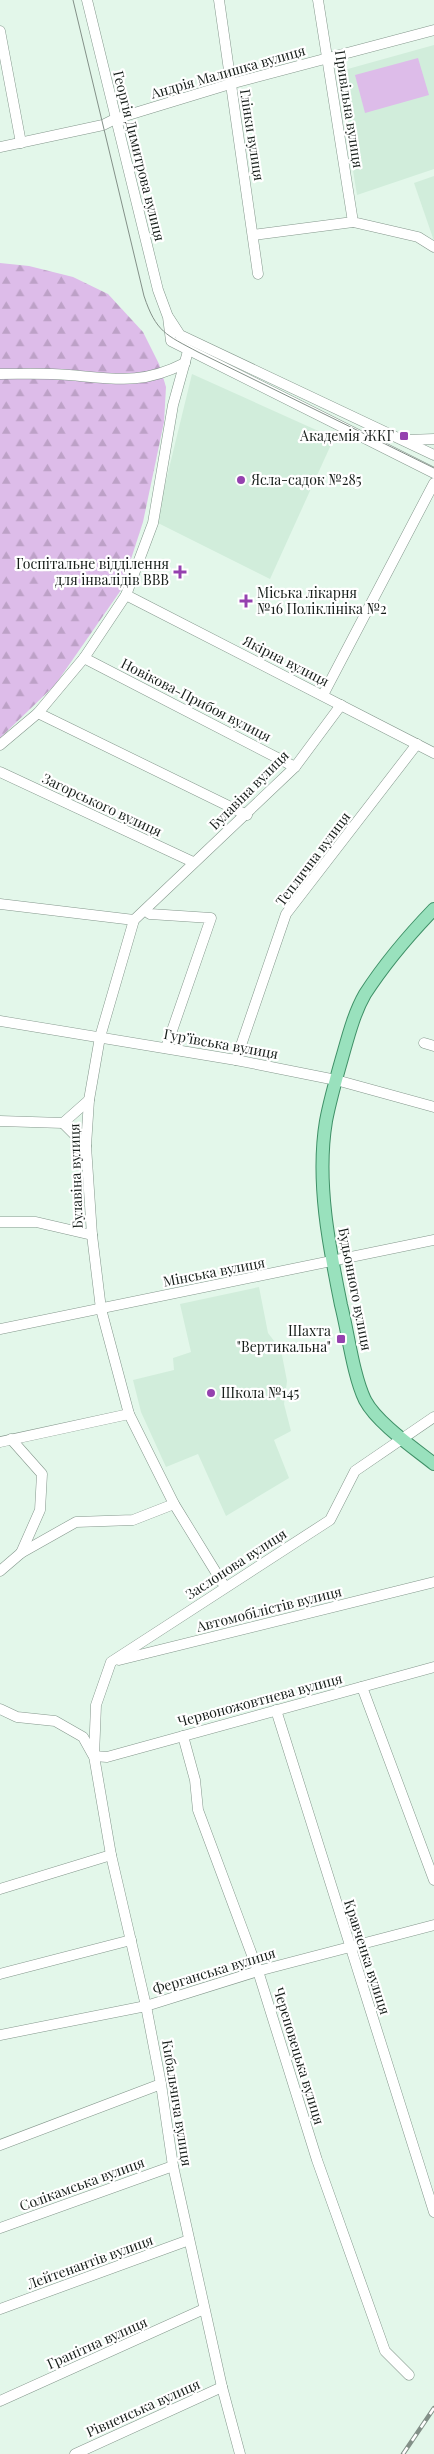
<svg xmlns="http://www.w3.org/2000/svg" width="434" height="2454" viewBox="0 0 434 2454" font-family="'Playfair Display',serif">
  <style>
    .built { fill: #d1eddb }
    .forest { fill: url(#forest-firs) }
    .pitch { fill: #ddbce9 }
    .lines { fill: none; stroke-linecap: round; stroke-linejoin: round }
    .minor-casing { stroke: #84978c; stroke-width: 11 }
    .major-casing { stroke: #3f9067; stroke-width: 14 }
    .minor { stroke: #fff; stroke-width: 10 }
    .major { stroke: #99e1bd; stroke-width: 12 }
    .tram { stroke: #839088; stroke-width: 1 }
    .rail-casing { stroke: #839088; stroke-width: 4.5 }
    .rail { stroke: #fff; stroke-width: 2.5; stroke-dasharray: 8; stroke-linecap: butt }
    .poi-dot { fill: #9541af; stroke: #fff; stroke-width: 2 }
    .labels { text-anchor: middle; stroke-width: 4.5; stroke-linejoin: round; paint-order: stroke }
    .street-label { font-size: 14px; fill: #171e1a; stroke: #fff }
    .poi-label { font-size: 14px; fill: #171e1a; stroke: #fff; text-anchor: end }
  </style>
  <defs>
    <pattern id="forest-firs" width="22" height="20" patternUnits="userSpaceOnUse" patternTransform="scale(1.25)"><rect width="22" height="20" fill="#ddbce9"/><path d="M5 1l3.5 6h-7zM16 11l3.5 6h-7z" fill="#bda1c7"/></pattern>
  </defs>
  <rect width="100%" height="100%" fill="#e3f7ea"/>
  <g class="built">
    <path d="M434 45V169L357 195 337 72Z"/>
    <path d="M434 176V241L414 183Z"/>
    <path d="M192 374 334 438 270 579 156 522Z"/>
    <path d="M259 1287 268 1333 281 1350 287 1381 284 1404 291 1431 274 1440 289 1478 226 1516 198 1454 166 1467 141 1412 133 1380 174 1370 173 1358 191 1352 180 1304Z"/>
  </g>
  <path class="forest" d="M0 263 29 266 73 277 108 294 143 332 159 364 166 387 164 422 143 522 121 590 55 685 0 738Z"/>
  <path class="pitch" d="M418 58 429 95 365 113 355 75Z"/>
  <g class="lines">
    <g class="minor-casing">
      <g id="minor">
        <path d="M87 0 158 290 168 317 171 341 434 473"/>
        <path d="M219 0 258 274"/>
        <path d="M318 0 353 222 418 237 434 247"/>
        <path d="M0 31 21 143"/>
        <path d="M0 147 103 125 115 119 230 84 434 30"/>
        <path d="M253 235 353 222"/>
        <path d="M169 318 180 335 434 455"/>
        <path d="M0 374C23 374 46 373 69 375 116 379 142 385 185 363"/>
        <path d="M408 440 434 439"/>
        <path d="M126 595 434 753"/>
        <path d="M84 658 295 767"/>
        <path d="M323 695 434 483"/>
        <path d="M38 713 247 815"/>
        <path d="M0 745 38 713 84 658 126 595 153 523 173 405 188 351"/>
        <path d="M0 772 193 862"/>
        <path d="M0 904 134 920"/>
        <path d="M146 911 150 914 211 918 166 1048"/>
        <path d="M0 1021 236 1060 336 1080 434 1107"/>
        <path d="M424 1043 434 1046"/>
        <path d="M236 1060 286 914 417 744"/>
        <path d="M0 1121 63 1123 89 1100"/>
        <path d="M63 1123 86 1146"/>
        <path d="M0 1222H36L92 1235"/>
        <path d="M0 1329 434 1240"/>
        <path d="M11 1439 42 1474 40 1510 21 1553"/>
        <path d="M0 1442 129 1414"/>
        <path d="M0 1571 21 1553 76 1522 133 1520 174 1504"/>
        <path d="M225 1587 174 1504 129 1414 101 1309 92 1235 86 1146 89 1100 100 1037 134 920 295 767 341 705"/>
        <path d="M119 1660 434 1582"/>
        <path d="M362 1687 434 1880"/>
        <path d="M0 1709 17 1717 55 1721 83 1737 93 1755"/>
        <path d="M276 1710 434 2212"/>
        <path d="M183 1736 195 1780 198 1810 258 1971 317 2160 385 2351 409 2375"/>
        <path d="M94 1756 107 1757 434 1667"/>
        <path d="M0 1889 111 1855"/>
        <path d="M0 1974 131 1940"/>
        <path d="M0 2035 146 2006 258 1971 434 1925"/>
        <path d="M0 2145 161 2084"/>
        <path d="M0 2228 173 2166"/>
        <path d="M0 2309 189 2240"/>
        <path d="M0 2401 204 2309"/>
        <path d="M75 2454 222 2387"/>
        <path d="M240 2454 222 2387 173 2166 161 2084 146 2006 111 1855 94 1756 96 1705 111 1662 330 1520 355 1471 434 1417"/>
      </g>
    </g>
    <g class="major-casing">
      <path id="major" d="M434 909C408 936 385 963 365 994 354 1013 348 1037 342 1058 336 1079 330 1100 326 1121 316 1181 329 1246 341 1305 348 1332 353 1375 365 1400 377 1423 414 1448 434 1464"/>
    </g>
    <use href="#minor" class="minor"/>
    <use href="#major" class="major"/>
    <path class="tram" d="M73 0 144 296C156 332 166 335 198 352L434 468"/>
    <g class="rail-casing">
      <path id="rail" d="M403 2454 434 2408"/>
    </g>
    <use href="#rail" class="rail"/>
  </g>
  <g class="poi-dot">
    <rect x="399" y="431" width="10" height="10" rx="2.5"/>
    <circle cx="241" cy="480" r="5"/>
    <path d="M177.5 564.5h5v5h5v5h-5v5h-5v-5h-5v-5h5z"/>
    <path d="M243.5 593.5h5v5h5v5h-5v5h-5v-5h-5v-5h5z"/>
    <rect x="336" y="1334" width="10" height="10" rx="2.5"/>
    <circle cx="211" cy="1393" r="5"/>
  </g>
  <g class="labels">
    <g class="street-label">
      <text transform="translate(228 72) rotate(-16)" y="5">Андрія Малишка вулиця</text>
      <text transform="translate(349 109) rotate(81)" y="5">Привільна вулиця</text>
      <text transform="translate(252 135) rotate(81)" y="5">Глінки вулиця</text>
      <text transform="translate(139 156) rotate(76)" y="5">Георгія Димитрова вулиця</text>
      <text transform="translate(286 661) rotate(27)" y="5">Якірна вулиця</text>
      <text transform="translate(196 700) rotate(27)" y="5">Новікова-Прибоя вулиця</text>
      <text transform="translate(249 790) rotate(-45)" y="5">Булавіна вулиця</text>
      <text transform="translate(102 805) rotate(25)" y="5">Загорського вулиця</text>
      <text transform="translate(313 859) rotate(-53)" y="5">Теплична вулиця</text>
      <text transform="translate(221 1044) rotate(10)" y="5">Гур’ївська вулиця</text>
      <text transform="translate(76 1176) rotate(-92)" y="5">Булавіна вулиця</text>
      <text transform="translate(214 1272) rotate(-11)" y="5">Мінська вулиця</text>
      <text transform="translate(355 1289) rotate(79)" y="5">Будьонного вулиця</text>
      <text transform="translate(236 1564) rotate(-33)" y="5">Заслонова вулиця</text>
      <text transform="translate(269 1609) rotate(-14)" y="5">Автомобілістів вулиця</text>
      <text transform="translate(260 1700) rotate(-15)" y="5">Червоножовтнева вулиця</text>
      <text transform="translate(367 1957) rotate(72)" y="5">Кравченка вулиця</text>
      <text transform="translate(214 1971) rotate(-17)" y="5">Ферганська вулиця</text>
      <text transform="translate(299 2056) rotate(73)" y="5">Череповецька вулиця</text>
      <text transform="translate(177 2103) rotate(81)" y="5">Кибальчича вулиця</text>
      <text transform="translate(82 2184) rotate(-20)" y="5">Солікамська вулиця</text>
      <text transform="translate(90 2262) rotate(-20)" y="5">Лейтенантів вулиця</text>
      <text transform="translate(97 2343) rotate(-24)" y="5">Гранітна вулиця</text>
      <text transform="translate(143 2408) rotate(-24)" y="5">Рівненська вулиця</text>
    </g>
    <g class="poi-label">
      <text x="394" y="441">Академія ЖКГ</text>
      <text x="251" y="485" text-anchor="start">Ясла-садок №285</text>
      <text x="169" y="569">Госпітальне відділення<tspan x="169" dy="16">для інвалідів ВВВ</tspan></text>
      <text x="257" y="598" text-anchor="start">Міська лікарня<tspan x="257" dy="16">№16 Поліклініка №2</tspan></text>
      <text x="331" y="1336">Шахта<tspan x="331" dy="16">"Вертикальна"</tspan></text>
      <text x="221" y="1398" text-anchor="start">Школа №145</text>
    </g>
  </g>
</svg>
